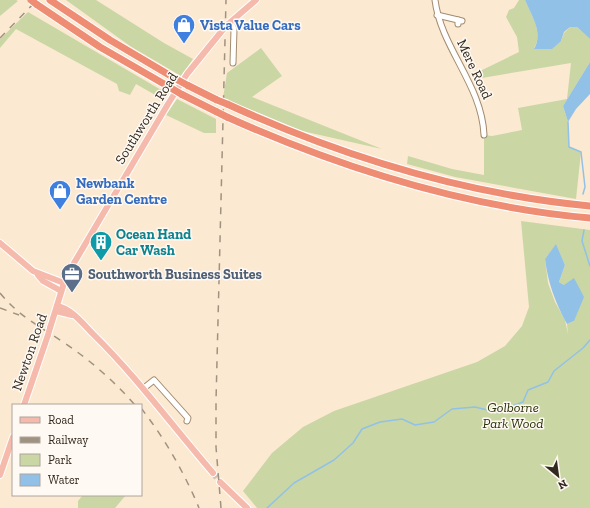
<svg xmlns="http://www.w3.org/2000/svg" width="590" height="508" viewBox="0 0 590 508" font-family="'Zilla Slab',serif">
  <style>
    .green { fill: #cad7a4; fill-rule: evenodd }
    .water { fill: #92c1e8 }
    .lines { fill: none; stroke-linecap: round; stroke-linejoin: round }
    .stream { stroke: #92c1e8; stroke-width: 1.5 }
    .major-tunnel { stroke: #d4c3ae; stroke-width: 6; stroke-dasharray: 6 3; stroke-linecap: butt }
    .minor-casing { stroke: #a28c71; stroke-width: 7 }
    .major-casing { stroke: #fff; stroke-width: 8 }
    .highway-casing { stroke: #fff; stroke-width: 9 }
    .minor { stroke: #fff; stroke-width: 5 }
    .major { stroke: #f5baac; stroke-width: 6 }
    .highway { stroke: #ee8c74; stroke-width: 7 }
    .rail { stroke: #a09280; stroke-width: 1.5; stroke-dasharray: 7 7; stroke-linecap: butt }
    .major-bridge-casing { stroke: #fff; stroke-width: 8; stroke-linecap: butt }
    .highway-bridge-casing { stroke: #fff; stroke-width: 9; stroke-linecap: butt }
    .major-bridge { stroke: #f5baac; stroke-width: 6 }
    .highway-bridge { stroke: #ee8c74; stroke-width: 7 }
    .labels { text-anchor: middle; stroke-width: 3; stroke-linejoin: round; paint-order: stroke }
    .shop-label { font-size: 14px; font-weight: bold; fill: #366cbe; stroke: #fef9f3; text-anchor: start }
    .street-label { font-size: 14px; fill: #32291e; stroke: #fef9f3 }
    .culture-label { font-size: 14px; font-weight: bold; fill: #0d838f; stroke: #fef9f3; text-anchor: start }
    .service-label { font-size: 14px; font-weight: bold; fill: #4e5e75; stroke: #fef9f3; text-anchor: start }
    .park-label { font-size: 14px; font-style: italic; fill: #293106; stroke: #fef9f3 }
  </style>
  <rect width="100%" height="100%" fill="#fce9d2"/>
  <g class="green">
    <path d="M0 0H16L18 1 0 16Z"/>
    <path d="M66 0H96L164 43 193 59 181 76 130 46Z"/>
    <path d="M519 0H525C531 15 544 33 534 48L561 41 564 33 570 27H577L590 39V62L563 106 568 122 569 147 581 152 576 199 455 177 407 164 408 156 452 169 484 175V135L492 136 522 130 518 108 567 99 571 63 482 78 480 71 519 52 517 37 506 17 509 10 514 8Z"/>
    <path d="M28 12 168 94 164 100 136 84 130 95 119 91 117 84 16 29 0 48V39Z"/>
    <path d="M261 48 282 76 252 97 382 149 302 131 223 98 227 73Z"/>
    <path d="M177 99 216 119V133H204L166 115Z"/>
    <path d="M521 221 590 230V508H257L243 491 272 453 303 427 334 411 477 362 505 346 522 326 529 307ZM556 245 565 265 559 282 564 285 574 321 567 324 568 334 565 320 555 302 548 283 545 259Z"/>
    <path d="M83 495H126L115 508H78V501Z"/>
  </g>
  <g class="water">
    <path d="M525 0H590V39L577 27H570L564 32 561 41 552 49H534C544 33 531 15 525 0Z"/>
    <path d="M590 62V94L576 109 568 122 563 106Z"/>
    <path d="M556 244 565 265 559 282 564 285 574 278 584 297 574 321 567 324C555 302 548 283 545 259Z"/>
  </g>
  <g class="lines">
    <g class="stream">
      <path d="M568 122 569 147 581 152 585 187 583 194"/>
      <path d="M584 230 582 241 590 266"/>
      <path d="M267 508 294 483 334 460 353 443 362 429 380 422 402 419 415 425 434 422 452 409 475 407 496 412 523 402 528 390 548 382 554 371 583 348 590 340"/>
    </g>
    <path class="major-tunnel" d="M213 473 220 482"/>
    <g class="minor-casing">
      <g id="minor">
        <path d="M435 0C441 48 482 85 484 135"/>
        <path d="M437 15 458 20"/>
        <path d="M231 22 234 29 233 63"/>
        <path d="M458 24V20L462 21"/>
        <path d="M144 388 154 380 188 418 187 421"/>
      </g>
    </g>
    <g class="major-casing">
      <g id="major">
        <path d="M227 25 256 0"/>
        <path d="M0 243 33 271 64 283"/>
        <path d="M38 275 43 281 61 291"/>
        <path d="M57 306C72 309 83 324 93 334 137 377 173 427 213 473"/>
        <path d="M56 311 72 315"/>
        <path d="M50 328 64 283 74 263 168 104 187 74 221 32"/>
        <path d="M24 405 48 335"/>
        <path d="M0 475 13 437"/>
        <path d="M220 482 247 508"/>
      </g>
    </g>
    <g class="highway-casing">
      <g id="highway">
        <path d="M50 0 110 40 176 79"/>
        <path d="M36 4 100 47 171 88"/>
        <path d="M187 85 217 100"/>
        <path d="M181 94 217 112"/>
        <path d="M227 104C343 157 463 194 590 206"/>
        <path d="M227 117C341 168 464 207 590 218"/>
      </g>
    </g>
    <use href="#minor" class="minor"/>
    <use href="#major" class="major"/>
    <use href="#highway" class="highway"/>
    <g class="rail">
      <path d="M0 38 37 0"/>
      <path d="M0 293C21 318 38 325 63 342 90 360 114 381 135 405"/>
      <path d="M0 308 19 315"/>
      <path d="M141 408C165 439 184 472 199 508"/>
      <path d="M221 508 216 447V401L226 0"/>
    </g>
    <g class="major-bridge-casing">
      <g id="major-bridge">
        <path d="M221 32 227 25"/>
        <path d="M48 335 50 328"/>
      </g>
    </g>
    <g class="highway-bridge-casing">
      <g id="highway-bridge">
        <path d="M31 0 36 4"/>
        <path d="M176 79 187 85"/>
        <path d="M171 88 181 94"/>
        <path d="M217 100 227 104"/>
        <path d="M217 112 227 117"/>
      </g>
    </g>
    <use href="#major-bridge" class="major-bridge"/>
    <use href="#highway-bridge" class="highway-bridge"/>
  </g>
  <defs>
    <g id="shop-pin" transform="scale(1.15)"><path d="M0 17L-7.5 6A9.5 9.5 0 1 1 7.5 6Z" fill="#3f7fe0" stroke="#fef9f3"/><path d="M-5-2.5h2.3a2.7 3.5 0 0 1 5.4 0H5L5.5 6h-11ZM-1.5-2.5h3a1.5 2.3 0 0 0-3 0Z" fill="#fff"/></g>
    <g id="building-pin" transform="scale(1.15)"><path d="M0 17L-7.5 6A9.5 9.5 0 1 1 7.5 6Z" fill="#0f9aa8" stroke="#fef9f3"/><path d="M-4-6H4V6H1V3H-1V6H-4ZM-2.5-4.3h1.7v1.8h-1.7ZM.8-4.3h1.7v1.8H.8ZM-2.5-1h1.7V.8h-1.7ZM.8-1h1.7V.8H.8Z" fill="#fff"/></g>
    <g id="office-pin" transform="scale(1.15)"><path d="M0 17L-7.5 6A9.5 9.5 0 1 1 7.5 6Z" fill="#5c6f8a" stroke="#fef9f3"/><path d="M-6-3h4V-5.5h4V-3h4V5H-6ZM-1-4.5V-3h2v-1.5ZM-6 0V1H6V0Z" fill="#fff"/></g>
  </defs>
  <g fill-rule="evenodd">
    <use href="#shop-pin" x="184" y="25"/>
    <use href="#shop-pin" x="60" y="191"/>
    <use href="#building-pin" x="101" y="242"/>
    <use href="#office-pin" x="72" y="274"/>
  </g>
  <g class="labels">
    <g class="shop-label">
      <text x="200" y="30">Vista Value Cars</text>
      <text x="76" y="188">Newbank<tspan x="76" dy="16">Garden Centre</tspan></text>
    </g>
    <g class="street-label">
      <text transform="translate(475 69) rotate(65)" y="5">Mere Road</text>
      <text transform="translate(146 118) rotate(-58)" y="5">Southworth Road</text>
      <text transform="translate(29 352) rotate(-71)" y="5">Newton Road</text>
    </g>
    <g class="culture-label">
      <text x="116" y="239">Ocean Hand<tspan x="116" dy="16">Car Wash</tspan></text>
    </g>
    <g class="service-label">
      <text x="88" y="279">Southworth Business Suites</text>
    </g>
    <g class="park-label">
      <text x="513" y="412">Golborne<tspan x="513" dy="16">Park Wood</tspan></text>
    </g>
  </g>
  <rect x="12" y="404" width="130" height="92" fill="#fef9f3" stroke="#aca69e"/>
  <rect x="20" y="417" width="20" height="6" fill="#f5baac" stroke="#aca69e"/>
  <text x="48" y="424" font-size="12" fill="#32291e">Road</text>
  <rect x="20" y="437" width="20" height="6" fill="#a09280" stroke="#aca69e"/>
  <text x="48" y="444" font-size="12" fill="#32291e">Railway</text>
  <rect x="20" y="454" width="20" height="12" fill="#cad7a4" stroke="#aca69e"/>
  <text x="48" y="464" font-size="12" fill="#32291e">Park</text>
  <rect x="20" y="474" width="20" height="12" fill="#92c1e8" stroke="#aca69e"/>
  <text x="48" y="484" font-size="12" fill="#32291e">Water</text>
  <g transform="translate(558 476) rotate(151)" stroke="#fef9f3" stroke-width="3" paint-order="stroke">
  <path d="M0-3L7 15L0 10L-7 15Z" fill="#32291e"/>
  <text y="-6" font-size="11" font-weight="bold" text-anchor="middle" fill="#32291e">N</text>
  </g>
</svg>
